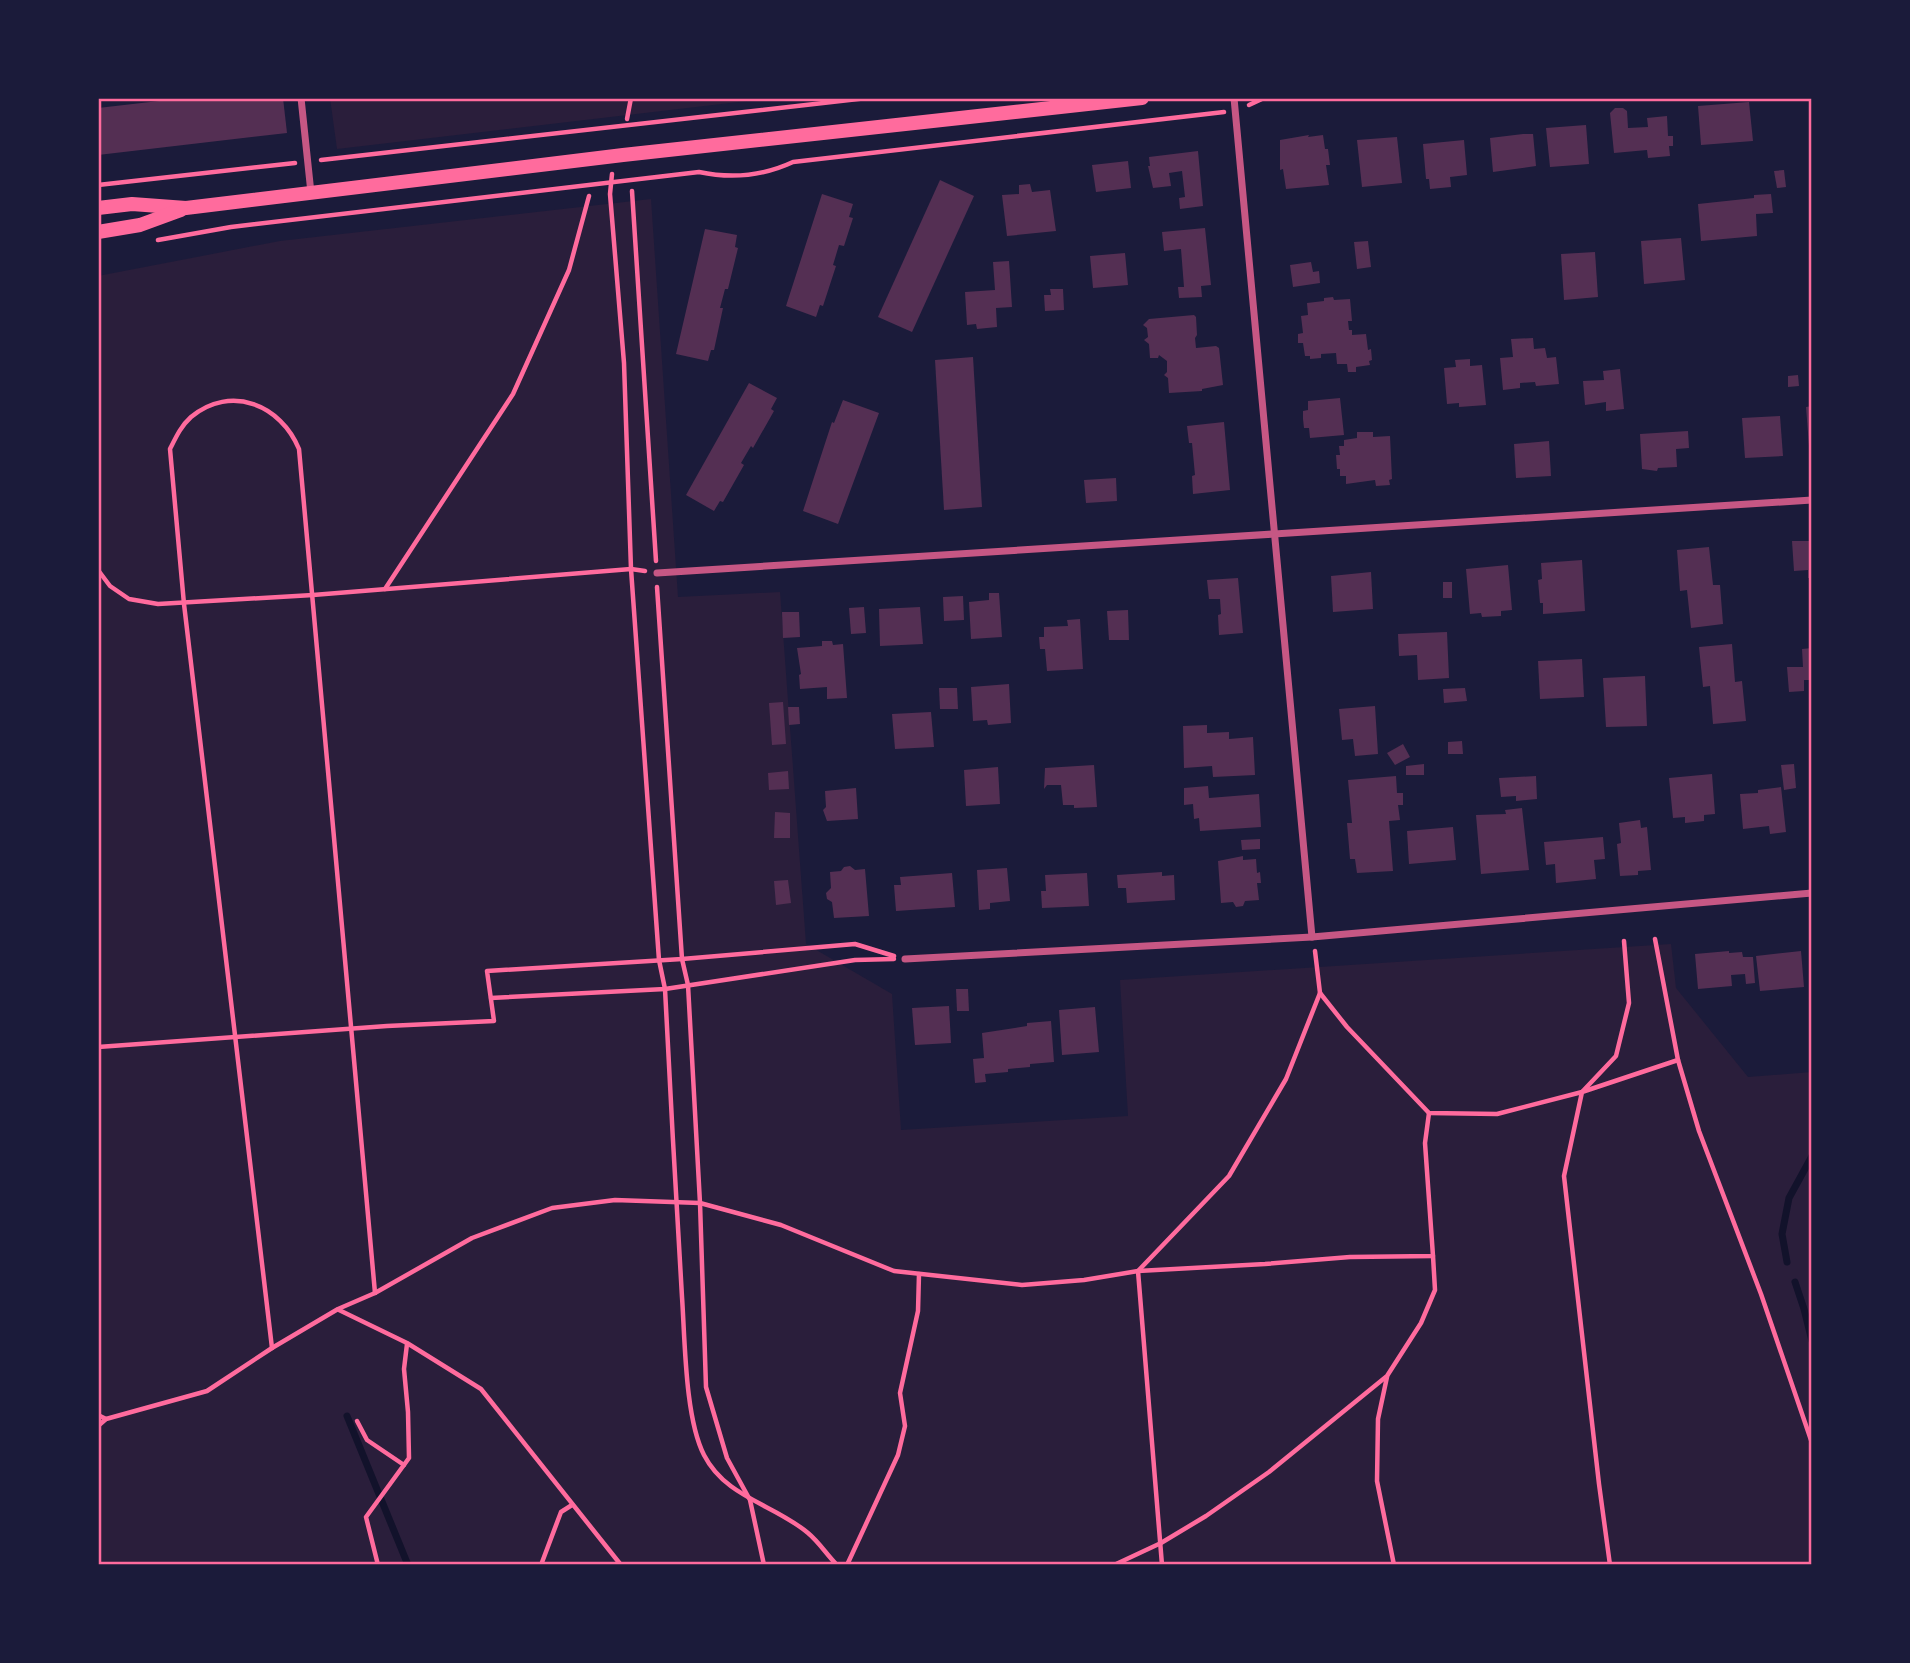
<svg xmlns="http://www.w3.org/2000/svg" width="1910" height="1663" viewBox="0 0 1910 1663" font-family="Manrope,sans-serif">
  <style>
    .green { fill: #2a1e3b }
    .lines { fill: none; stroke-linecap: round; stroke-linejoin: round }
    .stream { stroke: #12122b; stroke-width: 7 }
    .building { fill: #542f53 }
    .path { stroke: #ff6b9d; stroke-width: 4.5 }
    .minor { stroke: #c65784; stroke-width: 7 }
    .secondary { stroke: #ff6b9d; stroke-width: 14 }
    .neatline { fill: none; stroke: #ff6b9d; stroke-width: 2.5 }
  </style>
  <rect width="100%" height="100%" fill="#1b1b3a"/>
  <g class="green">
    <path d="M330 98H773L337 149Z"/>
    <path d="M651 199 678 597 780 592 806 944 892 994 901 1130 1128 1116 1120 980 1671 944 1676 988 1748 1077 1812 1072V1565H98V276L280 241Z"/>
  </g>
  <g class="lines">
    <g class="stream">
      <path d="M1787 1262 1782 1234 1789 1198 1812 1156"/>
      <path d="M1795 1282 1804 1309 1812 1341"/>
      <path d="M347 1416 408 1565"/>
    </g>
  </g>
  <g class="building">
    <path d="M185 98H283L287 133 98 155V108Z"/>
    <path d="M1749 102 1753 141 1701 145 1698 106Z"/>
    <path d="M1615 108H1623L1627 111 1628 128 1648 127 1647 118 1667 116 1668 136H1673V146H1669L1670 156 1648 158 1647 150 1614 153 1610 113Z"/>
    <path d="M1586 125 1589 164 1550 167 1546 128Z"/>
    <path d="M1523 134H1533L1536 166 1493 172 1490 138Z"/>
    <path d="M1309 135 1308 137 1323 135 1325 149H1328L1330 165H1326L1329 185 1286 189 1283 169 1280 170V140Z"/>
    <path d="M1397 137 1402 183 1362 187 1357 140Z"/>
    <path d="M1464 140 1467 175 1450 177 1451 187 1430 189 1429 179H1426L1423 144Z"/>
    <path d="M1198 151 1203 206 1180 209 1179 198 1185 197 1182 171 1169 173 1171 186 1153 188 1148 166H1150L1149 157Z"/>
    <path d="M1128 161 1131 188 1096 192 1092 165Z"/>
    <path d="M1784 170 1786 187 1777 188 1774 171Z"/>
    <path d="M940 180 974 196 912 332 878 317Z"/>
    <path d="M1030 184 1032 192 1050 190 1056 231 1007 236 1002 195 1019 194V185Z"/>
    <path d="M822 194 853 204 849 217 853 218 844 246 839 245 833 265 836 266 823 306 820 305 816 317 786 306Z"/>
    <path d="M1771 194 1773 213 1756 214 1757 236 1701 241 1698 204 1754 198V195Z"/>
    <path d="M1205 228 1211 285 1201 286 1202 297 1179 298 1178 287H1184L1181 249 1164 251 1162 232Z"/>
    <path d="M705 229 737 235 735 247 738 248 728 289H725L720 308H723L714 350H711L708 361 676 354Z"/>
    <path d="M1681 238 1685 280 1644 284 1641 241Z"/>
    <path d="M1368 241 1371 267 1357 269 1354 242Z"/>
    <path d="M1595 252 1598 297 1564 300 1561 254Z"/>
    <path d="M1125 253 1128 285 1093 288 1090 256Z"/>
    <path d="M1009 261 1012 307 996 308 997 327 977 329 976 324 967 325 965 292 995 290 993 262Z"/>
    <path d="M1311 262 1313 272 1319 271 1320 283 1293 287 1290 265Z"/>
    <path d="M1050 289H1063L1064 310 1045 311 1044 295H1051Z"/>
    <path d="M1333 297 1334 300 1350 299 1352 321H1348L1349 330H1352V335L1366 334 1368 350 1371 349 1372 360 1369 361 1370 365 1356 367V372H1348L1347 364H1337L1336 353 1321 354V358L1310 359V356H1305L1303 343H1298V334L1303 333 1301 316 1308 315 1307 303 1324 301V298Z"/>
    <path d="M1194 315 1196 317 1197 335 1195 338 1196 348 1216 346 1219 348 1223 385 1202 389V391L1169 393 1168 378 1164 375 1167 372V361L1159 355 1158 358H1150L1149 344 1144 340 1148 337 1147 328 1143 325 1149 319Z"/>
    <path d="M1533 338 1534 349 1545 348 1547 358 1556 357 1559 384 1536 386 1535 382 1520 383V388L1503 390 1500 358 1513 357 1511 339Z"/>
    <path d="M973 357 982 507 944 510 935 360Z"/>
    <path d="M1470 359V366L1482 365 1486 405 1459 407V403L1447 404 1444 368 1456 367 1455 360Z"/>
    <path d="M1620 369 1624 409 1606 411V402L1585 405 1583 381 1604 380 1603 371Z"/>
    <path d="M1798 375 1799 386 1788 387V376Z"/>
    <path d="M749 383 777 398 771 409 774 411 753 448 751 446 741 463 744 465 723 502 720 501 714 511 686 495Z"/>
    <path d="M1340 398 1344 435 1310 438 1309 428H1304L1303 419V411L1308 410V401Z"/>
    <path d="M843 400 879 413 838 524 803 511 832 422 834 423Z"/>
    <path d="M1812 406V446H1809L1806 407Z"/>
    <path d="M1780 416 1783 456 1745 458 1742 418Z"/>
    <path d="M1224 422 1230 490 1193 494 1192 476 1195 475 1192 443H1189L1187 426Z"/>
    <path d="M1688 431 1689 448 1676 449 1677 467 1658 468 1657 471 1642 469 1640 434Z"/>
    <path d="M1357 432H1373V437L1390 436 1392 479 1389 480 1390 485 1376 486 1375 480 1346 484V476H1340V469H1337L1336 455H1340L1339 446H1344V440L1357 438Z"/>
    <path d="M1549 441 1551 476 1516 478 1514 444Z"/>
    <path d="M1116 478 1117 501 1086 503 1084 480Z"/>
    <path d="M1792 541H1812V578H1808V570L1794 571Z"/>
    <path d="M1709 547 1713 585H1720L1723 624 1691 628 1687 590 1680 591 1677 550Z"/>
    <path d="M1582 560 1585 611 1543 614V603H1540L1538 580 1542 579 1541 563Z"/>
    <path d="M1508 565 1512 610 1501 611V616L1482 617 1481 613 1470 614 1466 569Z"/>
    <path d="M1371 572 1373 609 1333 612 1331 576Z"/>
    <path d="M1238 578 1243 633 1219 635 1218 615 1221 614 1220 599H1209L1207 580Z"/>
    <rect x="1443" y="582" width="9" height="16"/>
    <path d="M989 593H999L1002 637 971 639 969 602 989 600Z"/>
    <path d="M963 596 964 620 944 621 943 597Z"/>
    <path d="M864 607 866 633 851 634 849 608Z"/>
    <path d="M920 607 923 644 880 646 879 609Z"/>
    <path d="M1128 610 1129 640H1109L1107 611Z"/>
    <path d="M782 612H799L800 637 783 638Z"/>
    <path d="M1080 619 1083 669 1047 671 1045 649H1040L1039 637H1044V627L1068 626 1067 620Z"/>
    <path d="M1447 632 1449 678 1418 680 1417 655 1399 656 1398 634Z"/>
    <path d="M822 641H832L833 645 843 644 847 698 827 699V687L800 689 799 675 801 674 797 648 822 646Z"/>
    <path d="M1732 644 1735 682 1742 681 1746 721 1713 724 1710 686 1703 687 1699 647Z"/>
    <path d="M1812 648V680H1804V691L1789 692 1787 667H1803L1802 649Z"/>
    <path d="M1582 659 1584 697 1540 699 1538 661Z"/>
    <path d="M1645 676 1647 726 1606 727 1603 678Z"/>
    <path d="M1009 684 1011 723 988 725 987 720 973 721 971 687Z"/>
    <path d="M939 688H957L958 709H940Z"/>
    <path d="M1465 688 1467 701 1444 703 1443 689Z"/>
    <path d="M783 702 786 744 772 745 769 703Z"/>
    <path d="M1375 706 1378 754 1355 756 1353 739 1342 740 1339 709Z"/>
    <path d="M788 707H799L800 724 789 725Z"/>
    <path d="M931 712 934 747 895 749 892 714Z"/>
    <path d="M1207 725V733L1229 732V739L1253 737 1255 775 1213 777 1212 766 1184 768 1183 726Z"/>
    <path d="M1462 741 1463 754H1448V742Z"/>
    <path d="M1403 744 1410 757 1395 765 1387 753Z"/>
    <path d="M1424 764V775H1406V766Z"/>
    <path d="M1794 764 1796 788 1784 790 1781 765Z"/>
    <path d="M1094 765 1097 807 1074 808V805H1063L1061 785H1047L1044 789 1045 768Z"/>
    <path d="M998 767 1000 804 966 806 964 770Z"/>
    <path d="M788 771 789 789 769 790 768 773Z"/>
    <path d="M1712 774 1715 814 1704 815V821L1685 823V817L1673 818 1669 778Z"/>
    <path d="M1396 776 1397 793H1403V805H1398L1400 820 1389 821 1393 871 1357 873 1355 859H1350L1347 823H1352L1348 780Z"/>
    <path d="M1536 776 1537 799 1516 801V796L1501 797 1499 778Z"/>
    <path d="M1208 786 1209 798 1259 794 1261 827 1200 831 1199 818 1194 819 1193 804 1184 805V788Z"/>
    <path d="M1781 787 1786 832 1770 834 1769 826 1743 829 1740 794 1758 793V790Z"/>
    <path d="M856 788 858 819 827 821 823 810 826 807 825 791Z"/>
    <path d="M1522 808 1529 870 1481 874 1476 815 1506 814 1505 810Z"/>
    <path d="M775 812 790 813V838H774Z"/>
    <path d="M1640 820 1641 828 1647 827 1651 870 1638 871V875L1620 876 1617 844 1621 843 1619 823Z"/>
    <path d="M1453 827 1456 860 1409 864 1407 831Z"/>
    <path d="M1603 837 1605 859 1594 860 1596 879 1556 883 1555 864 1546 865 1544 842Z"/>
    <path d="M1260 839V849L1242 850 1241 840Z"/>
    <path d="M1243 856V860L1256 859 1257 873 1260 872 1261 883H1257L1259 900 1245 901 1243 906 1236 907 1233 902 1221 903 1218 861Z"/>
    <path d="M850 866 855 870 865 869 869 916 834 918 832 902 827 899 826 893 831 888 830 872 841 871 844 867Z"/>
    <path d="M1007 868 1010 901 990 903V909L979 910 977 870Z"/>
    <path d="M1162 872V876L1174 875 1175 900 1127 903 1126 888H1118L1117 875Z"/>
    <path d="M952 873 955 907 896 911 894 885H901L900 877Z"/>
    <path d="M1087 873 1089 906 1042 908 1041 891H1046L1045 875Z"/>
    <path d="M788 880 791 903 776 905 774 881Z"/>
    <path d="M1729 951V953L1742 952 1743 957H1753L1755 983 1746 984 1745 974 1731 975 1732 986 1698 989 1695 954Z"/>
    <path d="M1801 951 1804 987 1760 991 1756 956Z"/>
    <path d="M956 989H968L969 1011H957Z"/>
    <path d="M949 1006 951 1043 915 1045 912 1008Z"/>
    <path d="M1095 1007 1099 1052 1062 1055 1059 1010Z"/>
    <path d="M1051 1021 1054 1062 1030 1064V1067L1008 1069V1072L985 1074 986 1082 975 1083 973 1059 984 1058 982 1033 1027 1026V1023Z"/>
  </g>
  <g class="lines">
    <g class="path">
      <path d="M1249 105 1264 98"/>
      <path d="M627 119 631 98"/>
      <path d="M321 160 867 98"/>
      <path d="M612 174 610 194 624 363 631 569 659 960 665 989C670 1092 676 1194 682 1297 685 1340 685 1418 704 1455 726 1498 774 1504 808 1533 819 1542 827 1555 837 1565"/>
      <path d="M98 185 295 163"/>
      <path d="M632 191 656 561"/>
      <path d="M158 240 231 227 699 172C732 179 763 176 793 162L1224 112"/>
      <path d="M98 570 110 586 129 599 158 604 313 595 631 569 645 571"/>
      <path d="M657 587 682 959 688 985 700 1203 706 1387 727 1458 750 1500 764 1565"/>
      <path d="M385 589 513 394 569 270 589 196"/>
      <path d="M1655 939 1678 1060 1699 1131 1761 1294 1812 1443"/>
      <path d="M1315 951 1320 993 1347 1027 1429 1113 1497 1114 1582 1092 1616 1056 1629 1003 1624 941"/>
      <path d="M491 998 665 989 855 960 894 959"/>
      <path d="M98 1047 387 1026 494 1021 487 971 682 959 855 944 894 956"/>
      <path d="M339 1310 407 1343 481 1389 621 1565"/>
      <path d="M272 1348 184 604 170 449C176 437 181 426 191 417 231 384 281 405 299 449L375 1293"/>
      <path d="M1387 1377 1378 1419 1377 1481 1394 1565"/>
      <path d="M98 1415 106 1419"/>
      <path d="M357 1421 367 1440 404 1465"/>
      <path d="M98 1426 106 1419 207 1391 272 1348 338 1309 375 1293 472 1238 552 1208 615 1200 700 1203 781 1225 894 1271 1022 1285 1084 1280 1138 1271 1265 1264 1350 1257 1433 1256 1425 1143 1429 1113"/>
      <path d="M378 1565 366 1517 409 1458 408 1412 404 1369 407 1344"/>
      <path d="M541 1565 561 1512 572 1505"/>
      <path d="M847 1565 898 1455 905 1426 900 1393 918 1311 919 1274"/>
      <path d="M1114 1565 1161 1543 1206 1516 1269 1472 1387 1376 1421 1323 1435 1290 1433 1256"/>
      <path d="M1162 1565 1138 1271 1229 1176 1286 1079 1320 993"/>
      <path d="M1610 1565 1599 1484 1564 1176 1582 1092 1678 1060"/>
    </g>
    <g class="minor">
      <path d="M301 98 311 193"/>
      <path d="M1234 98 1312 937"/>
      <path d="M657 573 1812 500"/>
      <path d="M905 959 1312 937 1812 893"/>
    </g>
    <g class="secondary">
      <path d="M98 208 132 204 186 208 623 155 1142 98"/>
      <path d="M98 232 140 225 181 210"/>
    </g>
  </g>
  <rect width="1910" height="1663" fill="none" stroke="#1b1b3a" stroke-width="200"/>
  <rect x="100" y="100" width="1710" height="1463" class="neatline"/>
</svg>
